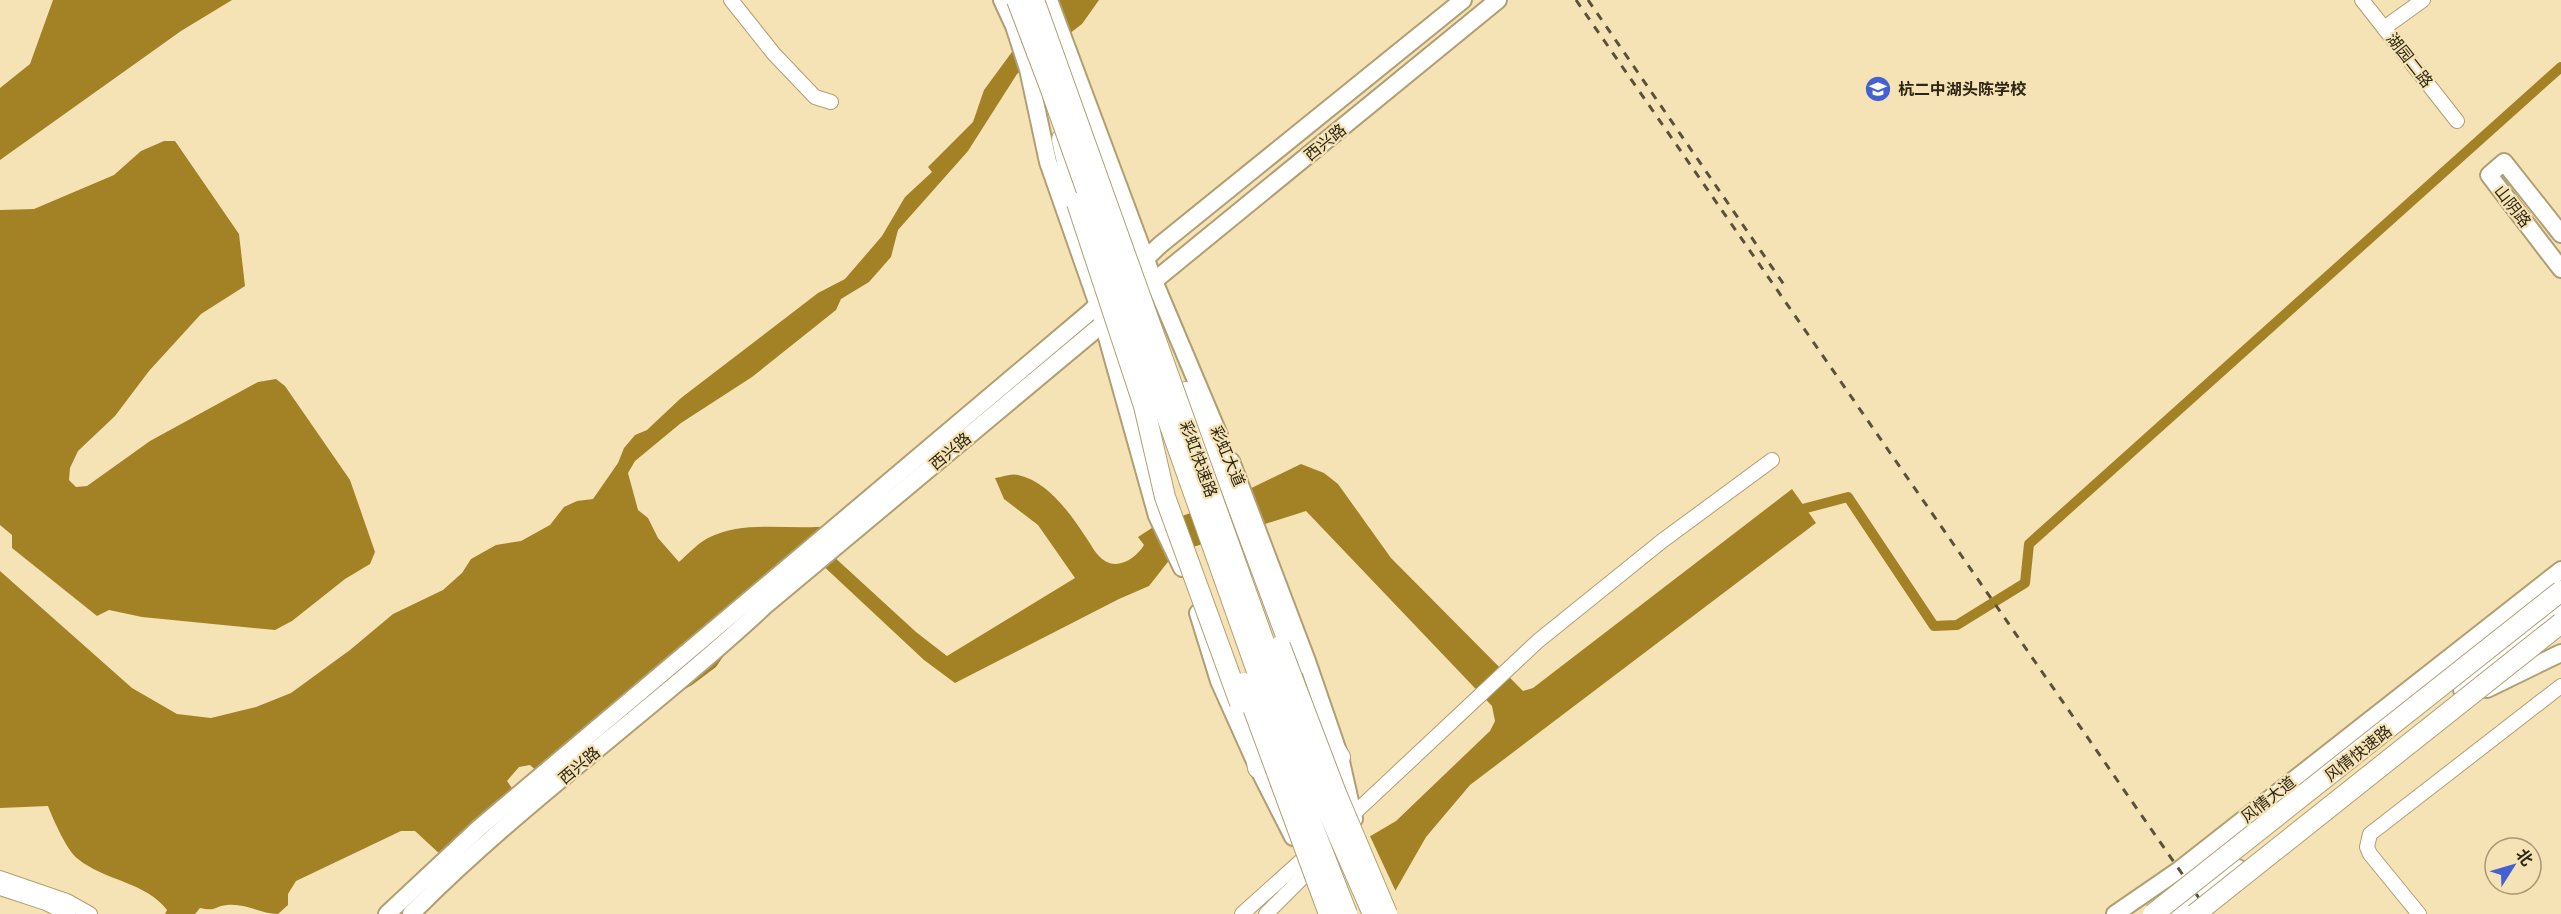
<svg xmlns="http://www.w3.org/2000/svg" width="2561" height="914" viewBox="0 0 2561 914" font-family="Helvetica,'Noto Sans SC',sans-serif">
  <style>
    .water { fill: #a28225 }
    .pier { fill: #f6e3b5 }
    .lines { fill: none; stroke-linecap: round; stroke-linejoin: round }
    .canal { stroke: #a28225; stroke-width: 10 }
    .minor-casing { stroke: #b09f73; stroke-width: 16 }
    .major-casing { stroke: #b09f73; stroke-width: 20 }
    .highway-casing { stroke: #b09f73; stroke-width: 22 }
    .minor { stroke: #fff; stroke-width: 14 }
    .major { stroke: #fff; stroke-width: 16 }
    .highway { stroke: #fff; stroke-width: 20 }
    .rail { stroke: #5b513a; stroke-width: 3; stroke-dasharray: 8 8; stroke-linecap: butt }
    .highway-bridge-casing { stroke: #b09f73; stroke-width: 22; stroke-linecap: butt }
    .highway-bridge { stroke: #fff; stroke-width: 20 }
    .labels { text-anchor: middle; stroke-width: 4.5; stroke-linejoin: round; paint-order: stroke }
    .street-label { font-size: 16px; fill: #2d2615; stroke: #f6e3b5 }
    .poi-label { font-size: 16px; font-weight: bold; fill: #2d2615; stroke: #f6e3b5; text-anchor: start }
  </style>
  <rect width="100%" height="100%" fill="#f6e3b5"/>
  <g class="water">
    <path d="M53 0H232L181 31 0 160V88L30 64Z"/>
    <path d="M1050 0H1099L1082 24 1017 74 968 151 898 230 891 257 869 282 841 299 836 310 752 377 681 423 635 461 628 473 638 510 648 518 658 538 679 562C688 554 698 543 708 538 746 519 789 531 829 526L832 555 916 632 947 656 1075 578 1038 525 1004 499 995 478C1002 477 1011 473 1018 475 1047 481 1070 513 1085 536 1091 544 1096 556 1105 561 1119 570 1137 557 1144 545L1138 537 1155 526 1231 498 1301 464 1324 473 1338 484 1391 558 1523 691 1533 688 1792 489 1816 523 1470 785 1426 837 1382 914 1357 844 1396 821 1490 731 1495 721 1492 706 1306 511 1190 548 1171 558 1149 586 1119 599 955 683 924 660 818 561 731 645 716 667 692 685 538 772 530 765 519 767 507 781 519 798 456 869 415 831H401L296 881 288 894V905L278 914C261 914 246 903 227 905 214 906 217 912 200 908L195 914H165L167 910C146 882 105 881 78 859 67 851 53 819 48 806L0 808V571L132 688 177 714 211 718 256 707 291 693 350 650 393 614 443 590 462 573 471 559 496 545 521 541 550 525 564 507 577 501 593 499 618 463 624 448 635 435 647 430 681 398 818 293 845 279 882 236 905 197 932 172 928 167 973 122 984 90Z"/>
    <path d="M164 141H175L239 234 245 286 201 314 149 371 115 416 78 451 70 468 69 480 76 487 87 486 150 441 258 382 276 379 285 386 350 480 375 552 370 564 345 579 292 621 275 630 142 617 109 610 97 616 12 548V535L0 525V210L34 209 114 175 141 151Z"/>
  </g>
  <path class="pier" d="M1369 834 1397 894 1386 914H1314L1355 842Z"/>
  <g class="lines">
    <path class="canal" d="M1791 512 1848 497 1934 626 1957 625 2025 583 2029 544 2561 67"/>
    <g class="minor-casing">
      <g id="minor">
        <path d="M731 0 774 54 815 97 831 102"/>
        <path d="M2362 0 2457 121"/>
        <path d="M2384 28 2423 0"/>
        <path d="M1346 821 1538 641 1662 541 1772 460"/>
        <path d="M0 878 67 901 90 914"/>
        <path d="M0 888 46 903 68 914"/>
        <path d="M1242 914 1312 851"/>
        <path d="M1266 914 1345 835"/>
        <path d="M2419 914 2370 854 2367 847 2370 834 2561 686"/>
      </g>
    </g>
    <g class="major-casing">
      <g id="major">
        <path d="M1002 0 1014 26 1028 69 1048 162 1098 305 1157 516 1182 568"/>
        <path d="M1049 0 1154 281 1219 435"/>
        <path d="M2561 234 2504 162 2489 175 2561 269"/>
        <path d="M1231 461 1307 661 1340 757 1354 819"/>
        <path d="M1198 613 1219 681 1258 768 1293 837"/>
        <path d="M2487 689 2561 653"/>
        <path d="M2462 690 2561 608"/>
        <path d="M387 914 479 828 1090 312 1160 245 1463 0"/>
        <path d="M411 914C522 802 652 711 767 604L1154 281 1498 0"/>
        <path d="M2115 914 2179 870 2561 570"/>
        <path d="M2173 914 2238 868"/>
      </g>
    </g>
    <g class="highway-casing">
      <g id="highway">
        <path d="M1062 139 1073 189"/>
        <path d="M1186 392 1211 434 1297 665"/>
        <path d="M1240 703 1252 733 1258 768"/>
        <path d="M1314 710 1320 727 1340 757"/>
      </g>
    </g>
    <use href="#minor" class="minor"/>
    <use href="#major" class="major"/>
    <use href="#highway" class="highway"/>
    <g class="rail">
      <path d="M1576 0 2210 914"/>
      <path d="M1588 0 1787 289"/>
    </g>
    <g class="highway-bridge-casing">
      <g id="highway-bridge">
        <path d="M1017 0 1050 87 1304 804 1347 914"/>
        <path d="M1034 0 1264 642 1322 798 1373 914"/>
        <path d="M1077 203 1144 406 1165 497 1240 703"/>
        <path d="M1280 646 1336 793 1387 914"/>
        <path d="M1244 683 1329 914"/>
        <path d="M2153 914 2561 591"/>
        <path d="M2195 914 2561 623"/>
      </g>
    </g>
    <use href="#highway-bridge" class="highway-bridge"/>
  </g>
  <defs>
    <g id="school-disc" transform="scale(1.35)"><circle r="9.5" fill="#4461d4" stroke="#f6e3b5"/><path d="M0-5L7-2L0 1L-7-2ZM-4 1L0 2.5L4 1V4Q0 6-4 4Z" fill="#fff"/></g>
  </defs>
  <g fill-rule="evenodd">
    <use href="#school-disc" x="1878" y="89"/>
  </g>
  <g class="labels">
    <g class="street-label">
      <text transform="translate(2410 60) rotate(52)" y="6">湖园二路</text>
      <text transform="translate(1325 142) rotate(-39)" y="6">西兴路</text>
      <text transform="translate(2513 206) rotate(52)" y="6">山阴路</text>
      <text transform="translate(950 451) rotate(-40)" y="6">西兴路</text>
      <text transform="translate(1228 456) rotate(67)" y="6">彩虹大道</text>
      <text transform="translate(1199 459) rotate(70)" y="6">彩虹快速路</text>
      <text transform="translate(2358 753) rotate(-38)" y="6">风情快速路</text>
      <text transform="translate(579 765) rotate(-40)" y="6">西兴路</text>
      <text transform="translate(2268 799) rotate(-38)" y="6">风情大道</text>
    </g>
    <g class="poi-label">
      <text x="1898" y="95">杭二中湖头陈学校</text>
    </g>
  </g>
  <g transform="translate(2513 866) rotate(53)"><circle r="28" fill="#f6e3b5" stroke="#a69775" stroke-width="1.5"/>
  <path d="M0-4.5L10 22L0 15L-10 22Z" fill="#4461d4"/>
  <text y="-9" font-size="16" font-weight="bold" text-anchor="middle" fill="#2d2615">北</text>
  </g>
</svg>
